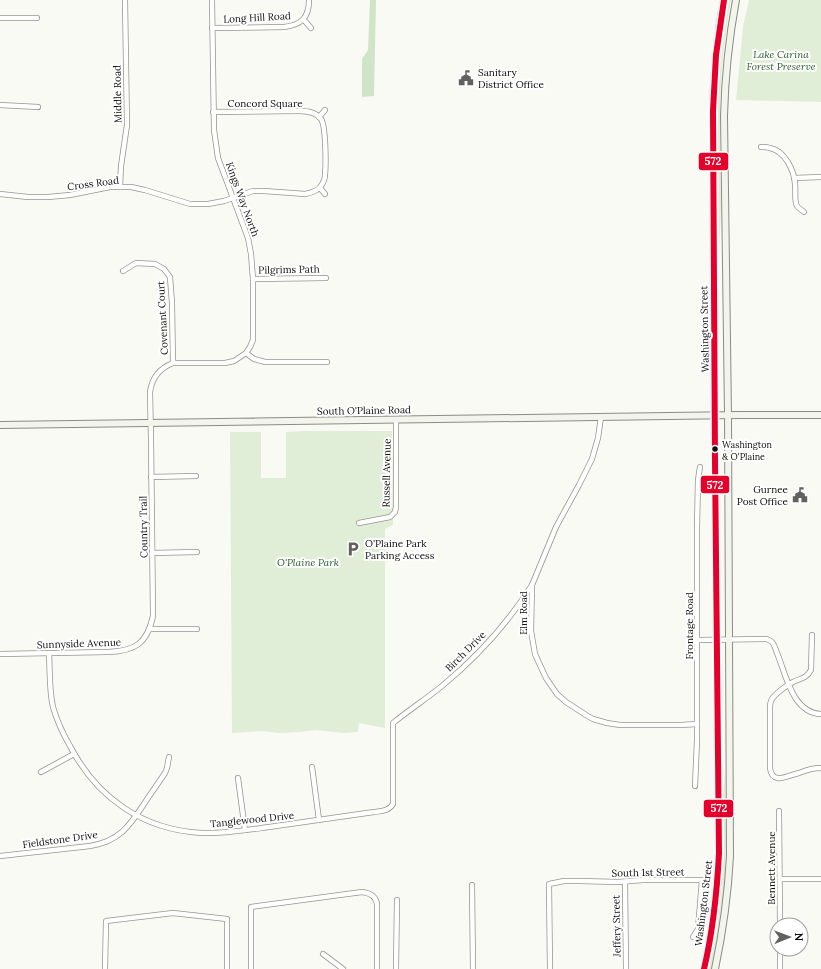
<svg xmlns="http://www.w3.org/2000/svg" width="821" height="969" viewBox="0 0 821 969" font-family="Lora,serif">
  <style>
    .green { fill: #e0eed7 }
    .forest { fill: #cfe5c6 }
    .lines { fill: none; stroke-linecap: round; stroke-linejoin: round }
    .street-casing { stroke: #949492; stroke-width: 6 }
    .secondary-casing { stroke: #8b8b88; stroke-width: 8 }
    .street { stroke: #fefefd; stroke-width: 4.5 }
    .secondary { stroke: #f3f4eb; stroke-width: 6 }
    .bus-1-casing { stroke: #fff; stroke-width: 9 }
    .bus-1 { stroke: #e4002b; stroke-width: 6 }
    .bus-dot { fill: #0e0e0e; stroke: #fff; stroke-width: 1.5 }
    .labels { text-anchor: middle; stroke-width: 4; stroke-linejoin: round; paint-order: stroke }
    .bus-label { font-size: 9px; fill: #0e0e0e; stroke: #fff; text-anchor: start }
    .street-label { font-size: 10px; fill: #0e0e0e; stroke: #fff }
    .park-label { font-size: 10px; font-style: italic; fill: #265e27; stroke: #fff }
    .poi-label { font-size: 10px; fill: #0e0e0e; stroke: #fff; text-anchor: start }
    .line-badge { stroke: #fff; stroke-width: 1.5 }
    .badge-label { font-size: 11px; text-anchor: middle; font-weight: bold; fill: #fff }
  </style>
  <rect width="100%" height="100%" fill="#fafaf4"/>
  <g class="green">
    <path d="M729 0H731C724 39 720 79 720 119 719 145 721 172 721 198 721 216 720 233 719 250L718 136V93L722 49Z"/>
    <path d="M749 0H821V102L736 100 743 27Z"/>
    <path d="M302 431H392L393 525 385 529V728L359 723 358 732 344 733 315 730 300 732 279 733 262 731 232 733 230 432H261V478H286V432Z"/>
    <path d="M725 768C725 804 727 840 725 875 723 907 717 938 711 969H709L717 930 722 887 724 850 723 798Z"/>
  </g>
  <path class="forest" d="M370 0H376L374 96 362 97V59L368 50Z"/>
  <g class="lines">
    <g class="street-casing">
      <g id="street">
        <path d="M0 18H37"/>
        <path d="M304 20 311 28"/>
        <path d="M212 28 284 27C301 25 309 18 309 0"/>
        <path d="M0 105 38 107"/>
        <path d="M319 117 325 110"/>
        <path d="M761 147C764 147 767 147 770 148 785 151 794 170 795 184 796 189 794 202 797 206 798 208 802 210 804 212"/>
        <path d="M794 178 821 177"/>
        <path d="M120 187 121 166 127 125 125 0"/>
        <path d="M320 188 325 194"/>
        <path d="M0 194 28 197H48L70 195 110 187H131L145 190 190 204H208L224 201 253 191H264L305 194C310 193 318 191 321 186 323 183 325 178 325 175 326 165 326 126 321 119 316 112 308 111 299 111L213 112"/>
        <path d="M123 271 136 263 155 264 164 269 170 277 172 303 173 363"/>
        <path d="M253 279 326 278"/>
        <path d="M246 353 254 359 265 362H327"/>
        <path d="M601 417 598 438 592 459 579 485 556 527 532 585 531 631 535 654 539 663 546 678 557 694 566 702 586 715 593 719 607 723 620 725H681L697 724"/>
        <path d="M151 477 196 476"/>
        <path d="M359 523 390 517 395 512 396 507V420"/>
        <path d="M152 553 197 552"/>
        <path d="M150 629H197"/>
        <path d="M812 635 811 670C806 679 801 678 793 682 787 685 773 695 771 701 770 703 770 705 770 708V768C772 786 789 775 799 773 806 770 813 768 821 768"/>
        <path d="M698 640 766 639C767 639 771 641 772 642 774 644 776 650 777 653 786 674 792 713 821 714"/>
        <path d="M49 653C50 671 49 690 53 707 57 721 63 734 70 746 97 798 143 830 202 833 224 834 247 830 269 827 304 822 339 817 374 812 381 811 389 811 393 804V723C409 710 426 699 442 686 477 657 508 623 532 585"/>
        <path d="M0 654 108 652C135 651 147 644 153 616L151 439 150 392C152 377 160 368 173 363H225L234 361 246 353 250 347 253 340V279L251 254 248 238 218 158 214 130 212 0"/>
        <path d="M312 767 319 820"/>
        <path d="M41 772 74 754"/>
        <path d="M238 778 245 830"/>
        <path d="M695 786 697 740V528L698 480 700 467"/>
        <path d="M779 811 780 925"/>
        <path d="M0 856 90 846C102 844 113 840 122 832 130 825 136 816 142 807 149 796 157 785 165 773L167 768 169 757"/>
        <path d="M780 879H821"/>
        <path d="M625 882 626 969"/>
        <path d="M472 885 473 969"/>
        <path d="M780 949V969"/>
        <path d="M323 954 343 969"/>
        <path d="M105 969 106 921 173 913 227 919V969"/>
        <path d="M251 969V907L362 892C370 893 376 896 377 904V969"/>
        <path d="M396 969 397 900"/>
        <path d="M550 969 549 884 564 881H580L618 882 643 880H702L698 929 693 937"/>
      </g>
    </g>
    <g class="secondary-casing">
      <g id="secondary">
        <path d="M0 425 740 415H821"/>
        <path d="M704 969C713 931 718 892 719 853L715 460 713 111C714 74 717 36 724 0"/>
        <path d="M715 969C723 931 728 895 730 856L728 415 724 116C725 77 729 38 736 0"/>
      </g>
    </g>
    <use href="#street" class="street"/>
    <use href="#secondary" class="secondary"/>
    <g class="bus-1-casing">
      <path id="bus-1" d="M704 969C713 931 717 892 719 853L715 460 713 111 716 55 724 0"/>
    </g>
    <use href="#bus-1" class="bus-1"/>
  </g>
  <defs>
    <g id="civic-bare" transform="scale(1.2)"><path d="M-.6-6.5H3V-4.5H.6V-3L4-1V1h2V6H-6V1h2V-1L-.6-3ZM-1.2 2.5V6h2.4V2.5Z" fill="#61615e" stroke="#fff" stroke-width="2.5" paint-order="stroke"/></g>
    <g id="parking-bare" transform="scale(1.2)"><path d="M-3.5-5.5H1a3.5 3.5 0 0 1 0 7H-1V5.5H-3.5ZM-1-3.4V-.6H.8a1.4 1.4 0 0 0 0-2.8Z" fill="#61615e" stroke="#fff" stroke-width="2.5" paint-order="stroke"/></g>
  </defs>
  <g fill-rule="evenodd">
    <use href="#civic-bare" x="466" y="78"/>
    <use href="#civic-bare" x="800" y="495"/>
    <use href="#parking-bare" x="353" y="549"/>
  </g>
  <circle class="bus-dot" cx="715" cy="449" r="3.5"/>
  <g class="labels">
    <g class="bus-label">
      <text x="722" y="448">Washington<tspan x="722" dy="12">&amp; O'Plaine</tspan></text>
    </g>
    <g class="street-label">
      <text transform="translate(257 17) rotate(-3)" y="4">Long Hill Road</text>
      <text transform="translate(117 94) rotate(-91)" y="4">Middle Road</text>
      <text x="265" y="107">Concord Square</text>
      <text transform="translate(93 183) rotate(-8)" y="4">Cross Road</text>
      <text transform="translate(243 199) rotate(70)" y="4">Kings Way North</text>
      <text transform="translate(289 269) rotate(-1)" y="4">Pilgrims Path</text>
      <text transform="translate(162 318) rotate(-93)" y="4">Covenant Court</text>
      <text transform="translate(704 329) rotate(-91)" y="4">Washington Street</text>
      <text transform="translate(364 410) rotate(-1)" y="4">South O'Plaine Road</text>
      <text transform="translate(386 473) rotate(-89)" y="4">Russell Avenue</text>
      <text transform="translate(143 527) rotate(-91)" y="4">Country Trail</text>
      <text transform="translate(523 613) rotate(-90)" y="4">Elm Road</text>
      <text transform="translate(689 626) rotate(-90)" y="4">Frontage Road</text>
      <text transform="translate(79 643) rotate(-2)" y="4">Sunnyside Avenue</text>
      <text transform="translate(465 651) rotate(-45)" y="4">Birch Drive</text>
      <text transform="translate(252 819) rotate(-6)" y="4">Tanglewood Drive</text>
      <text transform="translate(60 839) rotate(-8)" y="4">Fieldstone Drive</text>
      <text transform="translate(771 868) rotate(-90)" y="4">Bennett Avenue</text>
      <text transform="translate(648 872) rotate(-1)" y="4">South 1st Street</text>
      <text transform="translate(703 903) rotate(-83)" y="4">Washington Street</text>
      <text transform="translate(616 926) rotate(-91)" y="4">Jeffery Street</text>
    </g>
    <g class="park-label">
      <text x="781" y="58">Lake Carina<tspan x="781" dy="12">Forest Preserve</tspan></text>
      <text x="308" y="566">O'Plaine Park</text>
    </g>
    <g class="poi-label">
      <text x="478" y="76">Sanitary<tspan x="478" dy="12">District Office</tspan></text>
      <text x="788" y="493" text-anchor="end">Gurnee<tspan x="788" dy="12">Post Office</tspan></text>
      <text x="365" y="547">O'Plaine Park<tspan x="365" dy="12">Parking Access</tspan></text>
    </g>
  </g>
  <g class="line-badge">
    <rect x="698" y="152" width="31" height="19" rx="4" fill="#e4002b"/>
    <rect x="700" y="475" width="30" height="19" rx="4" fill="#e4002b"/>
    <rect x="703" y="799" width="31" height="19" rx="4" fill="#e4002b"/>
  </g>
  <g class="badge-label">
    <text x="713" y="165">572</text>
    <text x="715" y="489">572</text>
    <text x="719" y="812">572</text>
  </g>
  <g transform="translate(789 937) rotate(89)"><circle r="19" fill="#ffffff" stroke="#9f9f9f"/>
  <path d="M0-3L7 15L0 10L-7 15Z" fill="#61615e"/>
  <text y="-6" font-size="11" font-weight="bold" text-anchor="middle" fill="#0e0e0e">N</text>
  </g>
</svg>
